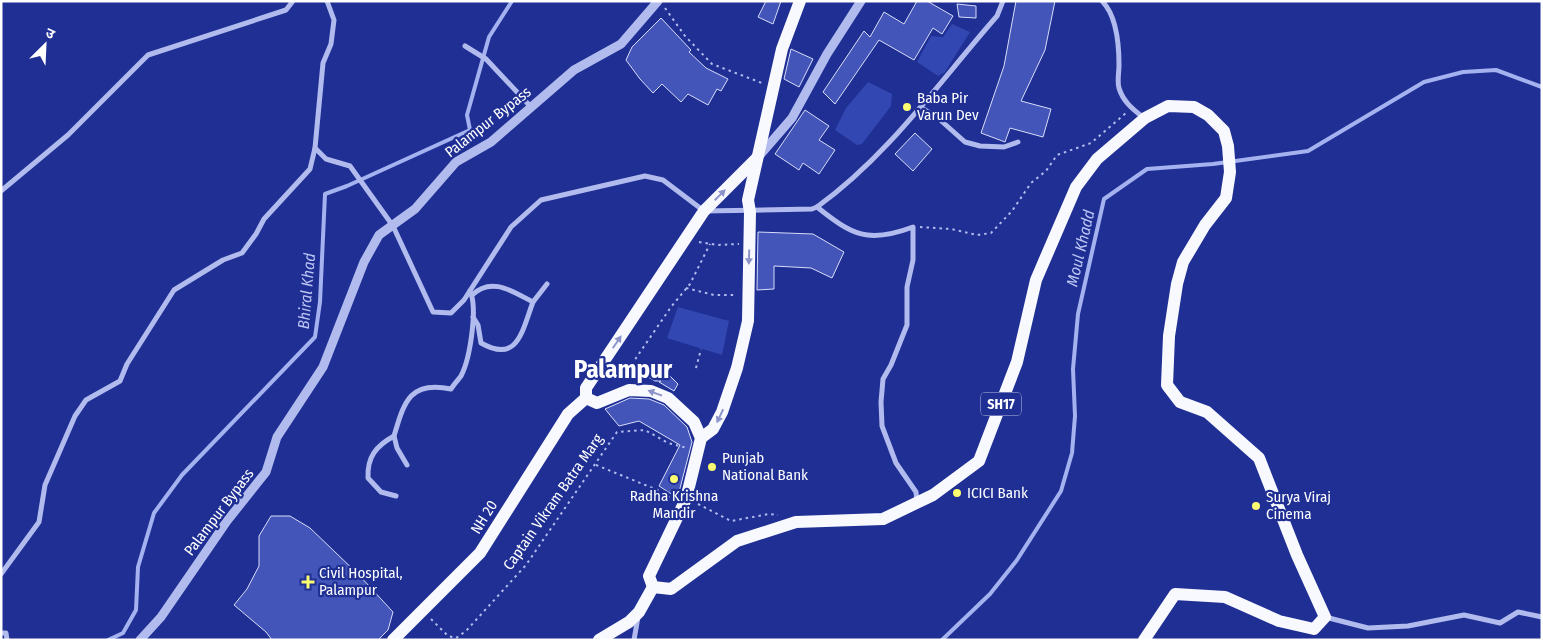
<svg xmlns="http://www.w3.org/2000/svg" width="1543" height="641" viewBox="0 0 1543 641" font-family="'Fira Sans Condensed','Noto Sans Devanagari',sans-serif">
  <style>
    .green { fill: #3247b1 }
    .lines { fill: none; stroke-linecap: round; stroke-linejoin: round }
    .stream { stroke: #a5b2f0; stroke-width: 4 }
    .building { fill: #4355b9; stroke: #d7ddfa }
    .path { stroke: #b1bbee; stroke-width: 2; stroke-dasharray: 2.5 4; stroke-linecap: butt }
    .minor { stroke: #b1bbee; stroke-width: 5 }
    .tertiary { stroke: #b1bbee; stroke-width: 9 }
    .primary { stroke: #f8f9ff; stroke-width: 12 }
    .oneway { fill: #8c94ca }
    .poi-dot { fill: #fcfc71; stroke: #1f2f94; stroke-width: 2 }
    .labels { text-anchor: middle; stroke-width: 4.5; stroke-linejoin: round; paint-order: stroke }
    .shield { fill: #1f2f94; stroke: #bcc1df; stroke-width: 1 }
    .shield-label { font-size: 14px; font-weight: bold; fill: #fff }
    .poi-label { font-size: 15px; fill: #fff; stroke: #1f2f94; text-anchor: start }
    .street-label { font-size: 15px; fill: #fff; stroke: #1f2f94 }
    .water-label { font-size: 16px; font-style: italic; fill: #bdc7f5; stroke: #1f2f94 }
    .town-label { font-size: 25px; font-weight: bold; fill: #fff; stroke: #1f2f94 }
  </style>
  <rect width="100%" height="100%" fill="#1f2f94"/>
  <g class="green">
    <path d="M952 24 970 32 945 72 938 76 917 62 931 36 943 37Z"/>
    <path d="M868 82 892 94 891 106 862 144 857 145 835 130 846 108Z"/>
    <path d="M678 307 729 321 722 355 667 338Z"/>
  </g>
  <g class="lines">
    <g class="stream">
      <path d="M108 640 123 633 136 610 138 567 154 513 182 475 315 337 320 302 325 194 347 186 470 130 467 115 489 37 512 1"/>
      <path d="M942 640 990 594 1017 560 1061 491 1072 453 1075 416 1073 369 1078 314 1104 199 1147 169 1213 164 1308 151 1424 82 1463 72 1496 70 1542 87"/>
    </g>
  </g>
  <g class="building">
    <path d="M766 1H781L773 24 758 17Z"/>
    <path d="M917 1H927L953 16 942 34 933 28 914 60 879 40 835 104 823 92 864 31 870 37 884 12 904 24Z"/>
    <path d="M1016 1H1055L1045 50 1021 101 1051 109 1043 137 1010 128 1005 142 981 133 1004 66Z"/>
    <path d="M957 4 976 6V18L959 17Z"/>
    <path d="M661 18 691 50 689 52 706 68 728 79 721 91 717 89 708 105 688 94 681 102 662 84 653 93 640 79 626 60 632 47Z"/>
    <path d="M791 49 813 59 799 87 784 79Z"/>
    <path d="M805 110 829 126 819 140 835 150 819 174 803 163 799 170 775 154Z"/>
    <path d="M915 133 932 149 913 171 895 154Z"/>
    <path d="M758 232 813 234 844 252 832 278 811 268 774 266V289L757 290Z"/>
    <path d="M635 369 667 373 678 384 674 391 659 382 661 381H655Z"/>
    <path d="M630 398 649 399 664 405 687 427 692 442 679 492 676 497 659 486 680 445 639 421 619 426 605 409Z"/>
    <path d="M271 516H290L310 528 359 575 393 612 388 630 378 640H272L266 632 234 605 247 589 259 566V536Z"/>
  </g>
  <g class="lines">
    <g class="path">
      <path d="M665 8 685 36 712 64 762 83"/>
      <path d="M920 227 951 229 977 235 991 233 1012 211 1031 183 1046 171 1057 155 1091 143 1126 113"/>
      <path d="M699 242 718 245 739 244"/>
      <path d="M686 288 714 295H737"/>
      <path d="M696 368 701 349"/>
      <path d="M630 378 636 358 671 307 690 284 710 244"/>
      <path d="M596 465 660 491 672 499"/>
      <path d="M698 504 731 521 769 514 778 515"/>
      <path d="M431 619 448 636 456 638 466 631 526 565 617 432 645 430 668 443 687 448"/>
    </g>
    <g class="minor">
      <path d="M327 1 334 20 331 44 323 63 315 148 326 159 350 166 393 226 433 312 451 313 464 300 511 227 541 200 645 176 663 180 704 211 812 209 817 207C889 155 939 82 997 16L1003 1"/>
      <path d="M1102 1C1117 16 1119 44 1119 65 1119 72 1117 82 1119 88 1123 102 1134 110 1144 118"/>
      <path d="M465 46 486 59 531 107"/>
      <path d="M922 108 938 118 965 142 980 146 1004 147 1018 142"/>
      <path d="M1 191 68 135 148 55 286 10 293 1"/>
      <path d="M817 207C852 235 868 244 913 227V260L907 287V325L891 365 883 379 881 402 882 426 896 463 916 492 917 502"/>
      <path d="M472 295C492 276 513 292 533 302L547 284"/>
      <path d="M473 317 478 325 481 343C518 364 522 331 533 302"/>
      <path d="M394 436 397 448 407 465"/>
      <path d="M396 496 381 492 368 478C367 457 376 446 394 436 404 403 409 380 451 389 454 384 458 380 461 376 470 359 478 308 470 291"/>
      <path d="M1 574 39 522 45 485 75 416 86 400 120 381 127 364 174 290 223 260 242 253 256 234 264 219 310 169 315 148"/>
      <path d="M1325 617 1368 628 1408 626 1464 615 1500 623 1518 612 1542 617"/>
      <path d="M1 633H6L7 640"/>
      <path d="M634 640 638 617"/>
    </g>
    <g class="tertiary">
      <path d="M760 155 792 118 827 54 861 1"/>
      <path d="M140 640 161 617 227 521 266 472 277 437 323 367 364 262 379 235 415 209 456 162 491 142 574 70 621 44 658 1"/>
    </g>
    <g class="primary">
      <path d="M586 398 597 403 629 390 651 391 668 398 694 422 701 438 686 499 649 576 653 587 671 589 737 541 796 522 883 519 933 495 979 461 1017 362 1036 280 1076 187 1097 159 1145 118 1168 106 1194 107 1208 115 1224 131 1228 146 1230 172 1226 198 1205 225 1183 262 1177 284 1169 336 1167 385 1180 402 1207 412 1259 458 1297 555 1325 617 1314 629 1279 621 1225 597 1175 594 1144 640"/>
      <path d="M586 398V388L704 211 757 158"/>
      <path d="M701 438 713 429 722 412 737 368 748 321 750 212 748 200 782 49 800 1"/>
      <path d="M393 640 480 553 568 414 586 398"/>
      <path d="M599 640 629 622 639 612 653 587"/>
    </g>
  </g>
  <defs><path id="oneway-solid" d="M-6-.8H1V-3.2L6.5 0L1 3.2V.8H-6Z" transform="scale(1.25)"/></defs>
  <g class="oneway">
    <use href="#oneway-solid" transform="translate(720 195) rotate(-45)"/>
    <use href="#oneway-solid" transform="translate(749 257) rotate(92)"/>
    <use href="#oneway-solid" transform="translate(617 342) rotate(-56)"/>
    <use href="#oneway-solid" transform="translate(655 393) rotate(-160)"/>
    <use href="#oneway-solid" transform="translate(720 416) rotate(115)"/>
  </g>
  <g class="poi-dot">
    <circle cx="907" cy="107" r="5"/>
    <circle cx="712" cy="467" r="5"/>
    <circle cx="674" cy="479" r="5"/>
    <circle cx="957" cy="493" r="5"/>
    <circle cx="1256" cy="506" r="5"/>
    <path d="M305.5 574.5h5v5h5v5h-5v5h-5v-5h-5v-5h5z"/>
  </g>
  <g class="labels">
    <rect class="shield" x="981" y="392.5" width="40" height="23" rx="4"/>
    <g class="shield-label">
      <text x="1001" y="409">SH17</text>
    </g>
    <g class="poi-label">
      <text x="917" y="103">Baba Pir<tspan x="917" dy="17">Varun Dev</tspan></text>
      <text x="722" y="463">Punjab<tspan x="722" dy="17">National Bank</tspan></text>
      <text x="967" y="498">ICICI Bank</text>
      <text x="674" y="501" text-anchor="middle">Radha Krishna<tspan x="674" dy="17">Mandir</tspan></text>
      <text x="1266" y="502">Surya Viraj<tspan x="1266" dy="17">Cinema</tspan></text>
      <text x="319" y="578">Civil Hospital,<tspan x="319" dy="17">Palampur</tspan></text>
    </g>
    <g class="street-label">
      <text transform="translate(488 122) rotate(-38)" y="5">Palampur Bypass</text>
      <text transform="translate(553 502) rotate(-55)" y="5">Captain Vikram Batra Marg</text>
      <text transform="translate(219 512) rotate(-53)" y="5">Palampur Bypass</text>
      <text transform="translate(484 517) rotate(-58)" y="5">NH 20</text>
    </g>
    <g class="water-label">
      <text transform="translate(1080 248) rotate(-77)" y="6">Moul Khadd</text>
      <text transform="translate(306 291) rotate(-85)" y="6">Bhiral Khad</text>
    </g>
    <g class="town-label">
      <text x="623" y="378">Palampur</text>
    </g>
  </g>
  <rect width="1543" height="641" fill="none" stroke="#ffffff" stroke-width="5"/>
  <g transform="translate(45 45) rotate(24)" stroke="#1f2f94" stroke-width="4" paint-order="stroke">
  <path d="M0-4L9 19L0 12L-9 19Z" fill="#ffffff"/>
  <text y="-8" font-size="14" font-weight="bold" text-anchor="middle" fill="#ffffff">उ</text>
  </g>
</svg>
